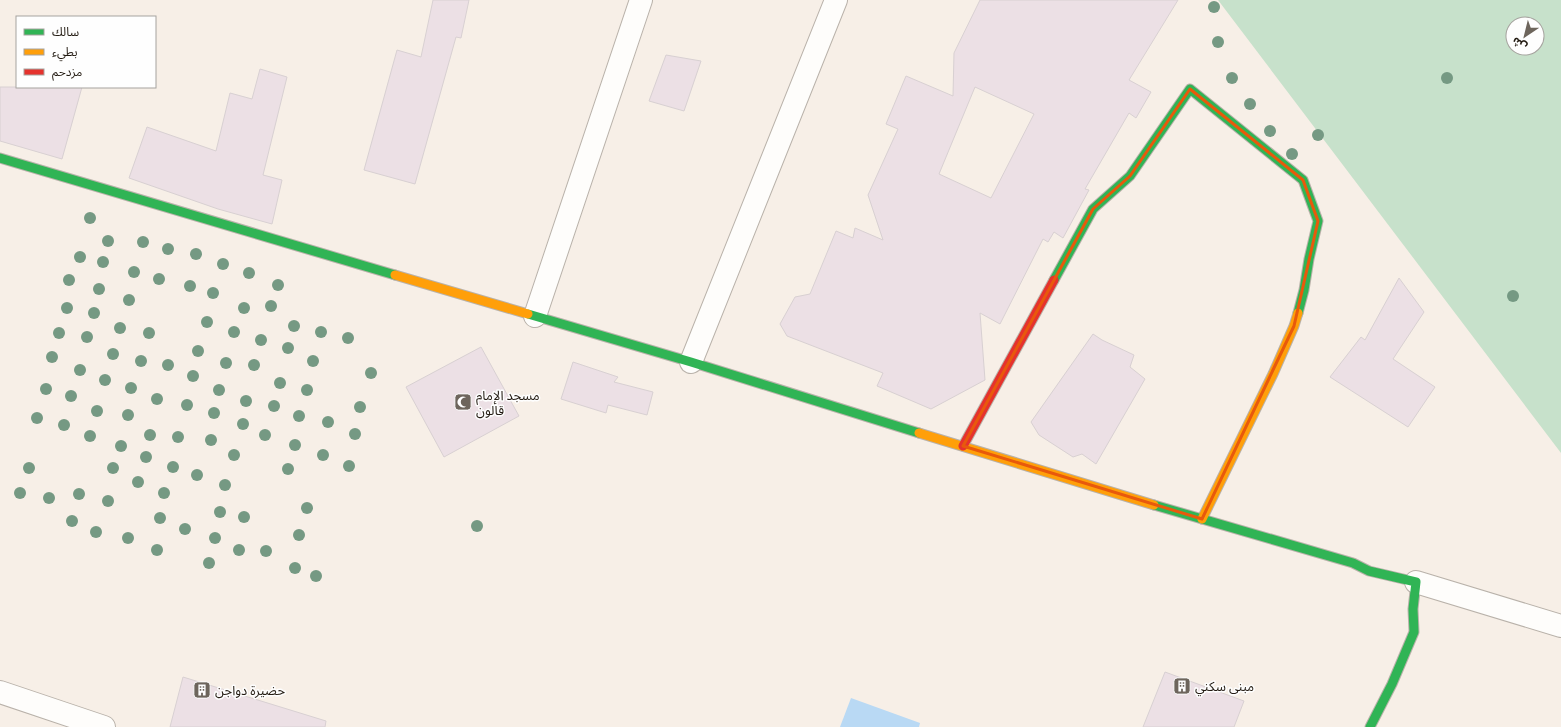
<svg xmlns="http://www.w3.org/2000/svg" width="1561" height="727" viewBox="0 0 1561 727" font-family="Overpass,'Noto Sans Arabic',sans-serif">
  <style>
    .green { fill: #c7e1cb; fill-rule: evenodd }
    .water { fill: #b9d9f4 }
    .building { fill: #ece0e5; stroke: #d8d0d2; fill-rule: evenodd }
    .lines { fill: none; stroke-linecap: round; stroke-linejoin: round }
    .street-casing { stroke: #b9b2aa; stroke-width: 24 }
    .fast-casing { stroke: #b9b2aa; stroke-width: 11 }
    .slow-casing { stroke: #b9b2aa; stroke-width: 11 }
    .jam-casing { stroke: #b9b2aa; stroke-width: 11 }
    .street { stroke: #fefdfb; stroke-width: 22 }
    .fast { stroke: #30b455; stroke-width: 9 }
    .slow { stroke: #ff9f0a; stroke-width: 9 }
    .jam { stroke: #e5322d; stroke-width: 9 }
    .tree { fill: #759983 }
    .marked { fill: none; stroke: #e8590c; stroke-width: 3; stroke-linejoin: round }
    .labels { text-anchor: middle; stroke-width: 3; stroke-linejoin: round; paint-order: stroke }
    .poi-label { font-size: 13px; fill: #221a11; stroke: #fefefe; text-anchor: start }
  </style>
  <rect width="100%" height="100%" fill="#f7efe7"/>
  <path class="green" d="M1218 0H1561V453ZM1513 24H1537V48H1513Z"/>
  <path class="water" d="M851 698 920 723 919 727H840Z"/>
  <g class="building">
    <path d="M433 0H469L461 38 456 37 415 184 364 170 397 50 421 57Z"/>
    <path d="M980 0H1178L1129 80 1151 92 1136 118 1129 113 1085 189 1089 190 1063 238 1054 232 1048 242 1043 239 1000 324 980 313 985 380 931 409 877 386 883 373 787 336 780 324 795 297 810 294 836 231 853 238 855 228 883 240 868 195 898 129 886 124 906 76 953 96 954 53ZM975 87 1034 114 991 198 939 174Z"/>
    <path d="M666 55 701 61 684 111 649 101Z"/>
    <path d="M260 69 287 77 263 175 282 180 272 224 218 209 129 178 147 127 216 151 230 93 252 99Z"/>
    <path d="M0 87H82L62 159 0 141Z"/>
    <path d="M1399 278 1424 312 1393 359 1435 387 1408 427 1330 377 1361 337 1365 340Z"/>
    <path d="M1093 334 1102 340 1134 355 1130 367 1145 379 1096 464 1082 454 1073 457 1039 435 1031 422Z"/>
    <path d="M481 347 519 416 444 457 406 387Z"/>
    <path d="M573 362 618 377 614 382 653 392 647 415 608 405 606 413 561 399Z"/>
    <path d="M1165 672 1244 701 1234 727H1143Z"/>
    <path d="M183 677 326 721 325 727H170Z"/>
  </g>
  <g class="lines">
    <g class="street-casing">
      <g id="street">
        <path d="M535 316 641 0"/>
        <path d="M691 362 836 0"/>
        <path d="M1416 582 1561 626"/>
        <path d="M0 692 104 727"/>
      </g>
    </g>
    <g class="fast-casing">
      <g id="fast">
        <path d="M0 158 395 275"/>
        <path d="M1054 280 1093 209 1130 176 1190 89 1303 180 1318 221 1309 259 1304 290 1298 313"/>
        <path d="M528 314 691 362 919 433"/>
        <path d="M1154 505 1353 563 1369 571 1416 582 1413 609 1414 632 1392 684 1370 727"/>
      </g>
    </g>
    <g class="slow-casing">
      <g id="slow">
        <path d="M395 275 528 314"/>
        <path d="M919 433 1154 505"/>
        <path d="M1202 519 1273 374 1294 326 1298 313"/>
      </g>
    </g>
    <g class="jam-casing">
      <path id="jam" d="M963 446 1054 280"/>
    </g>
    <use href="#street" class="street"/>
    <use href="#fast" class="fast"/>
    <use href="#slow" class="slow"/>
    <use href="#jam" class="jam"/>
  </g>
  <g class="tree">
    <circle cx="1214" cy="7" r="6"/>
    <circle cx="1218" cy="42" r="6"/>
    <circle cx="1232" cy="78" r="6"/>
    <circle cx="1447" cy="78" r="6"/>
    <circle cx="1250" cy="104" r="6"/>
    <circle cx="1270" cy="131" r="6"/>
    <circle cx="1318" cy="135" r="6"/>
    <circle cx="1292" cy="154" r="6"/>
    <circle cx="90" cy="218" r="6"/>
    <circle cx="108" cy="241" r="6"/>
    <circle cx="143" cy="242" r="6"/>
    <circle cx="168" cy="249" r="6"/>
    <circle cx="196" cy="254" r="6"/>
    <circle cx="80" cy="257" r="6"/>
    <circle cx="103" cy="262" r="6"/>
    <circle cx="223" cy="264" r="6"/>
    <circle cx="134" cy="272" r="6"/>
    <circle cx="249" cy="273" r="6"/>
    <circle cx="159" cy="279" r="6"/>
    <circle cx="69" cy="280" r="6"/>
    <circle cx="278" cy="285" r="6"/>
    <circle cx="190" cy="286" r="6"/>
    <circle cx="99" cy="289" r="6"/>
    <circle cx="213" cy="293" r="6"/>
    <circle cx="1513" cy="296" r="6"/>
    <circle cx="129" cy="300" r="6"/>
    <circle cx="271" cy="306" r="6"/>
    <circle cx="67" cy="308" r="6"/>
    <circle cx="244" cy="308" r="6"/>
    <circle cx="94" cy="313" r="6"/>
    <circle cx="207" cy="322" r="6"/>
    <circle cx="294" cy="326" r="6"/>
    <circle cx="120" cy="328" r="6"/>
    <circle cx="234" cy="332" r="6"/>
    <circle cx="321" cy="332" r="6"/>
    <circle cx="59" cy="333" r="6"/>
    <circle cx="149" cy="333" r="6"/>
    <circle cx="87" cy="337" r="6"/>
    <circle cx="348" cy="338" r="6"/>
    <circle cx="261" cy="340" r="6"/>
    <circle cx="288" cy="348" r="6"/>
    <circle cx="198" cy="351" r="6"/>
    <circle cx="113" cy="354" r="6"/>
    <circle cx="52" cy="357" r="6"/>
    <circle cx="141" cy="361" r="6"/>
    <circle cx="313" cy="361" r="6"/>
    <circle cx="226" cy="363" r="6"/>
    <circle cx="168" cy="365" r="6"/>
    <circle cx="254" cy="365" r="6"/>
    <circle cx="80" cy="370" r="6"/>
    <circle cx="371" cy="373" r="6"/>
    <circle cx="193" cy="376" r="6"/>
    <circle cx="105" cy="380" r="6"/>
    <circle cx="280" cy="383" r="6"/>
    <circle cx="131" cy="388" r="6"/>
    <circle cx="46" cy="389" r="6"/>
    <circle cx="219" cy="390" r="6"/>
    <circle cx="307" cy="390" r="6"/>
    <circle cx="71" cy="396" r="6"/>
    <circle cx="157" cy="399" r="6"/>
    <circle cx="246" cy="401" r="6"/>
    <circle cx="187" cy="405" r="6"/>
    <circle cx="274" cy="406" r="6"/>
    <circle cx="360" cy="407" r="6"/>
    <circle cx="97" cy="411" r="6"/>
    <circle cx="214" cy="413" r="6"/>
    <circle cx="128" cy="415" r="6"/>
    <circle cx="299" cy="416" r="6"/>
    <circle cx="37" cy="418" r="6"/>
    <circle cx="328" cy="422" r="6"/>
    <circle cx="243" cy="424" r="6"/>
    <circle cx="64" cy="425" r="6"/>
    <circle cx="355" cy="434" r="6"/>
    <circle cx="150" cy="435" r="6"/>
    <circle cx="265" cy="435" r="6"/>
    <circle cx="90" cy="436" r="6"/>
    <circle cx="178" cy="437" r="6"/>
    <circle cx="211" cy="440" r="6"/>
    <circle cx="295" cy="445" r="6"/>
    <circle cx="121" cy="446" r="6"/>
    <circle cx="234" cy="455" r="6"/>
    <circle cx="323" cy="455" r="6"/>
    <circle cx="146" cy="457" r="6"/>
    <circle cx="349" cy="466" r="6"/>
    <circle cx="173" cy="467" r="6"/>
    <circle cx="29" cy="468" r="6"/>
    <circle cx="113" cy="468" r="6"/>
    <circle cx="288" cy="469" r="6"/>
    <circle cx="197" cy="475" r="6"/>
    <circle cx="138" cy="482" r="6"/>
    <circle cx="225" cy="485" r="6"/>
    <circle cx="20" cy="493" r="6"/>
    <circle cx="164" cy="493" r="6"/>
    <circle cx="79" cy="494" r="6"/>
    <circle cx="49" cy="498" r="6"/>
    <circle cx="108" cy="501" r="6"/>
    <circle cx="307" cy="508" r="6"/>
    <circle cx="220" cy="512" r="6"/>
    <circle cx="244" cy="517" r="6"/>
    <circle cx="160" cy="518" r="6"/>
    <circle cx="72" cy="521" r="6"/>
    <circle cx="477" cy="526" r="6"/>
    <circle cx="185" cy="529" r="6"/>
    <circle cx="96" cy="532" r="6"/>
    <circle cx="299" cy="535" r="6"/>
    <circle cx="128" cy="538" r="6"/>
    <circle cx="215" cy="538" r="6"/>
    <circle cx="157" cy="550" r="6"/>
    <circle cx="239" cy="550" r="6"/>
    <circle cx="266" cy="551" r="6"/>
    <circle cx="209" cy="563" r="6"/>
    <circle cx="295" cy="568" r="6"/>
    <circle cx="316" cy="576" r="6"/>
  </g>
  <path class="marked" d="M1190 89 1303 180 1318 221 1294 326 1202 519 963 446 1093 209 1130 176Z"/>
  <defs>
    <g id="mosque-square" transform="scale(0.9)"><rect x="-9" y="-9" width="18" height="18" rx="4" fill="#6d655c" stroke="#fefefe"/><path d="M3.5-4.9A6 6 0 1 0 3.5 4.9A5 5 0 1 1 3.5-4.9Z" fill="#fff"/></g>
    <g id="building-square" transform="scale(0.9)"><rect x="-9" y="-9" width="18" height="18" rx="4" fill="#6d655c" stroke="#fefefe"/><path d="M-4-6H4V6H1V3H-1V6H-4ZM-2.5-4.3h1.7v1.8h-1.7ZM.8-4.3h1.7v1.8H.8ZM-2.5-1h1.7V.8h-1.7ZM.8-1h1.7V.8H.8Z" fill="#fff"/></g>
  </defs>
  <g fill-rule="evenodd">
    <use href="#mosque-square" x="463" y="402"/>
    <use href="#building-square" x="1182" y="686"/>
    <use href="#building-square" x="202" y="690"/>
  </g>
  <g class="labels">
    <g class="poi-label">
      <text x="476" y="400">مسجد الإمام<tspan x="476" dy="15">قالون</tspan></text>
      <text x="1195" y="691">مبنى سكني</text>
      <text x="215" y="695">حضيرة دواجن</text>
    </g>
  </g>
  <rect x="16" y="16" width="140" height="72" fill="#fefefe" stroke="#a6a39f"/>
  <rect x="24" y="29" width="20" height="6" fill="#30b455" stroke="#a6a39f"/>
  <text x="52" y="36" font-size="12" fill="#221a11">سالك</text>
  <rect x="24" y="49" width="20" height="6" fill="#ff9f0a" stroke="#a6a39f"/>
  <text x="52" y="56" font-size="12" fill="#221a11">بطيء</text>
  <rect x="24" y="69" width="20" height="6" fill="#e5322d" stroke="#a6a39f"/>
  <text x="52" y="76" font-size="12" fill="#221a11">مزدحم</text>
  <g transform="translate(1525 36) rotate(215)"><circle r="19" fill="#fefefe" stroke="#a6a39f"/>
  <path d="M0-3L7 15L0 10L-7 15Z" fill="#6d655c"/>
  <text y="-6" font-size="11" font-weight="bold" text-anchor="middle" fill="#221a11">ش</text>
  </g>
</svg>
